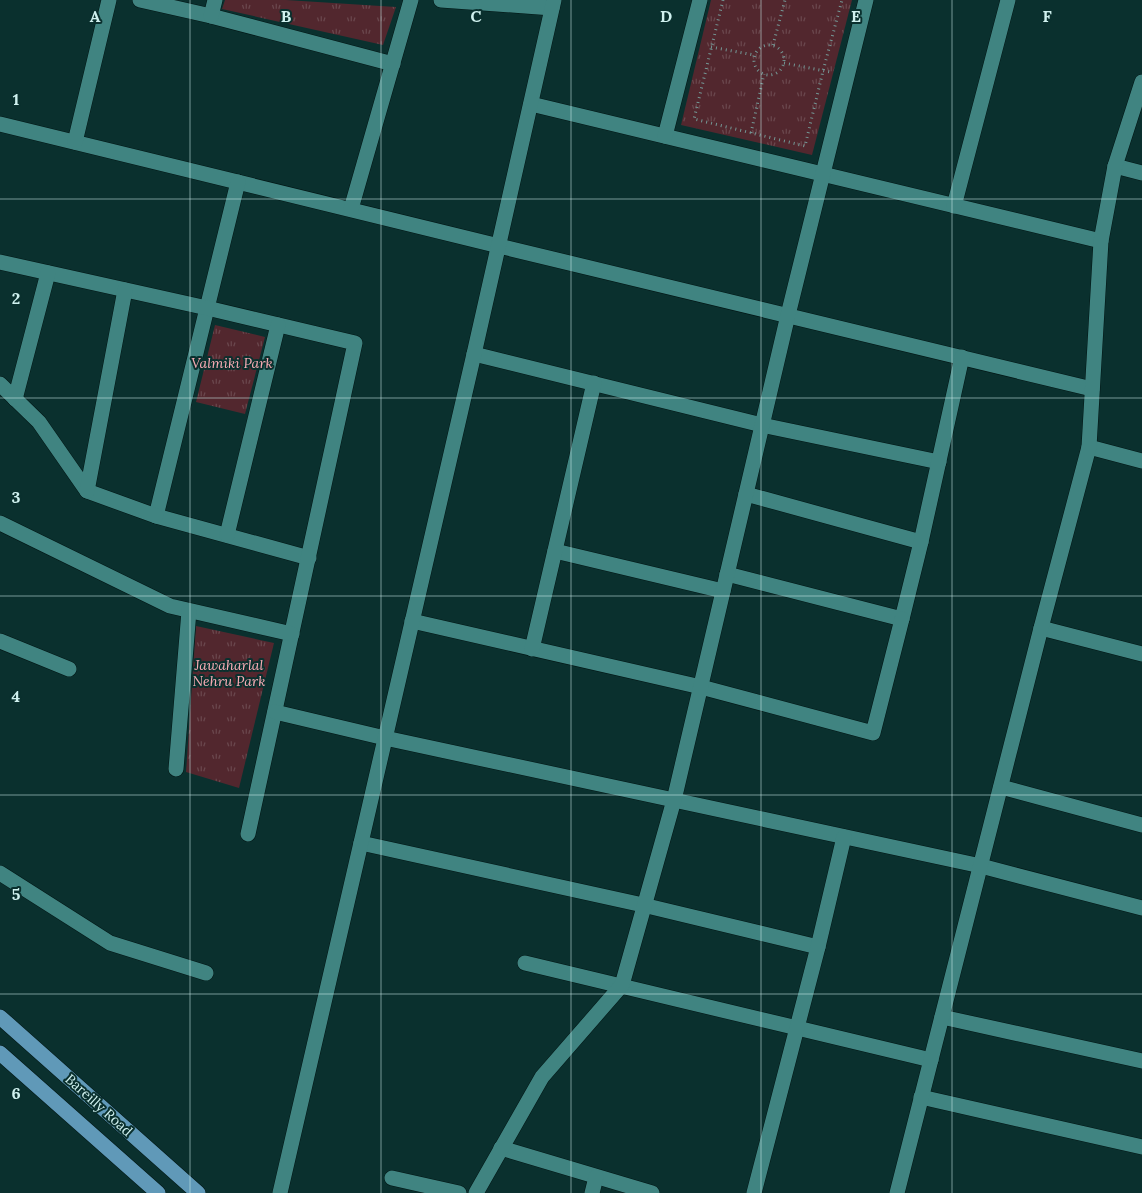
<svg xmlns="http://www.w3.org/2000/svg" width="1142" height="1193" viewBox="0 0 1142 1193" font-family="Lora,serif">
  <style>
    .park { fill: url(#park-tufts) }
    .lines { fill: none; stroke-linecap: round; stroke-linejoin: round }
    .minor-casing { stroke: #021615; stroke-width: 16 }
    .major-casing { stroke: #021615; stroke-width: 16 }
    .path { stroke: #749896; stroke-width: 3; stroke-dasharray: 1 4; stroke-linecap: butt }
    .minor { stroke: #408481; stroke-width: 15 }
    .major { stroke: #6099b8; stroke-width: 15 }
    .grid { fill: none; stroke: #d0f1ef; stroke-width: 1; stroke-opacity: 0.55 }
    .labels { text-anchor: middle; stroke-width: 4; stroke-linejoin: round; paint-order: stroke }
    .park-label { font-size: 14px; font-style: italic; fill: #faacb5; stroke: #0a302e }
    .street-label { font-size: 14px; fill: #d0f1ef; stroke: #0a302e }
    .grid-label { font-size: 16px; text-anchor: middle; font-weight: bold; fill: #d0f1ef; stroke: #0a302e; stroke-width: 4; stroke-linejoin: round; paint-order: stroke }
  </style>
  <defs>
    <pattern id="park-tufts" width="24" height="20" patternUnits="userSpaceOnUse" patternTransform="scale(1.25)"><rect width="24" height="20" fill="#52272e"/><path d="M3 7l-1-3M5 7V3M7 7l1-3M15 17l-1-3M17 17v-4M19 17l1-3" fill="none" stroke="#6a474d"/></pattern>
  </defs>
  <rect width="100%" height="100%" fill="#0a302e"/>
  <g class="park">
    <path d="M225 0H286L396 7 383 45 222 9Z"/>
    <path d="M711 0H852L812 155 681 125Z"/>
    <path d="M215 325 265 337 245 414 196 402Z"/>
    <path d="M196 626 274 643 239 788 186 772Z"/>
  </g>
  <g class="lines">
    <g class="minor-casing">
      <g id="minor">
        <path d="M140 0 211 16 393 64"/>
        <path d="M441 0 552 8"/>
        <path d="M211 16 215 0"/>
        <path d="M531 104 1101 241"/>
        <path d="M0 124 499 246 1092 389"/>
        <path d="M665 136 700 0"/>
        <path d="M75 142 109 0"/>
        <path d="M1115 166 1142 173"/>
        <path d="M238 182 156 516 309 558"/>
        <path d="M954 206 1008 0"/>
        <path d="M351 209 411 0"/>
        <path d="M0 262 207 308 355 343 248 834"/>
        <path d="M474 354 762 425 939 462"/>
        <path d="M0 384 39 422 87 491 156 516"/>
        <path d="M15 399 48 273"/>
        <path d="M1089 447 1142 461"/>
        <path d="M87 491 125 290"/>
        <path d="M746 494 921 542"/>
        <path d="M0 523 170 606 292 634"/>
        <path d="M227 535 278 325"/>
        <path d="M555 551 723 591"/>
        <path d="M727 574 902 619 921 542 962 357"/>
        <path d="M412 621 701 687 873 733 902 619"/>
        <path d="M1041 628 1142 654"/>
        <path d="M0 641 69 669"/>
        <path d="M532 649 594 383"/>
        <path d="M275 712 385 738 981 866 1142 908"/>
        <path d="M176 769 189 611"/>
        <path d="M1001 787 1142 825"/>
        <path d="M361 843 643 905 818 947"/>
        <path d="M0 873 110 943 206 973"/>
        <path d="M525 963 931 1060"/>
        <path d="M942 1017 1142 1061"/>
        <path d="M921 1097 1142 1147"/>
        <path d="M501 1148 652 1193"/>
        <path d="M392 1178 459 1193"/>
        <path d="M280 1193 474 354 554 0"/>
        <path d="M476 1193 542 1077 622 985 674 800 788 315 866 0"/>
        <path d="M592 1193 596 1177"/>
        <path d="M754 1193 818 947 844 837"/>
        <path d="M897 1193 1041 628 1089 447 1101 241 1115 166 1142 82"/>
      </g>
    </g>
    <g class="major-casing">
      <g id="major">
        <path d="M0 1017 198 1193"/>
        <path d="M0 1053 158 1193"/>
      </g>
    </g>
    <g class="path">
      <path d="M723 0 694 119 805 146 823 71 842 0"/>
      <circle cx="769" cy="60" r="15"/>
      <path d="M773 45 785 0"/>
      <path d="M711 47 754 55"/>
      <path d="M784 63 830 72"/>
      <path d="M751 133 764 74"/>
    </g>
    <use href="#minor" class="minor"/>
    <use href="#major" class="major"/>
  </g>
  <path class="grid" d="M190 0V1193M381 0V1193M571 0V1193M761 0V1193M952 0V1193M0 199H1142M0 398H1142M0 596H1142M0 795H1142M0 994H1142"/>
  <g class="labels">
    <g class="park-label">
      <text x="232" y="368">Valmiki Park</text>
      <text x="229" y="670">Jawaharlal<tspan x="229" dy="16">Nehru Park</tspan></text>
    </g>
    <g class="street-label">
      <text transform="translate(99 1105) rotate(42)" y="5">Bareilly Road</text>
    </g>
  </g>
  <g class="grid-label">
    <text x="95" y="22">A</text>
    <text x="286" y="22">B</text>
    <text x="476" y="22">C</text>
    <text x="666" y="22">D</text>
    <text x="856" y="22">E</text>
    <text x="1047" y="22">F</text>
    <text x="16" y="105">1</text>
    <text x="16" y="304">2</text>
    <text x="16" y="503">3</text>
    <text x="16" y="702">4</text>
    <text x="16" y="900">5</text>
    <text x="16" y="1099">6</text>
  </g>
</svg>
